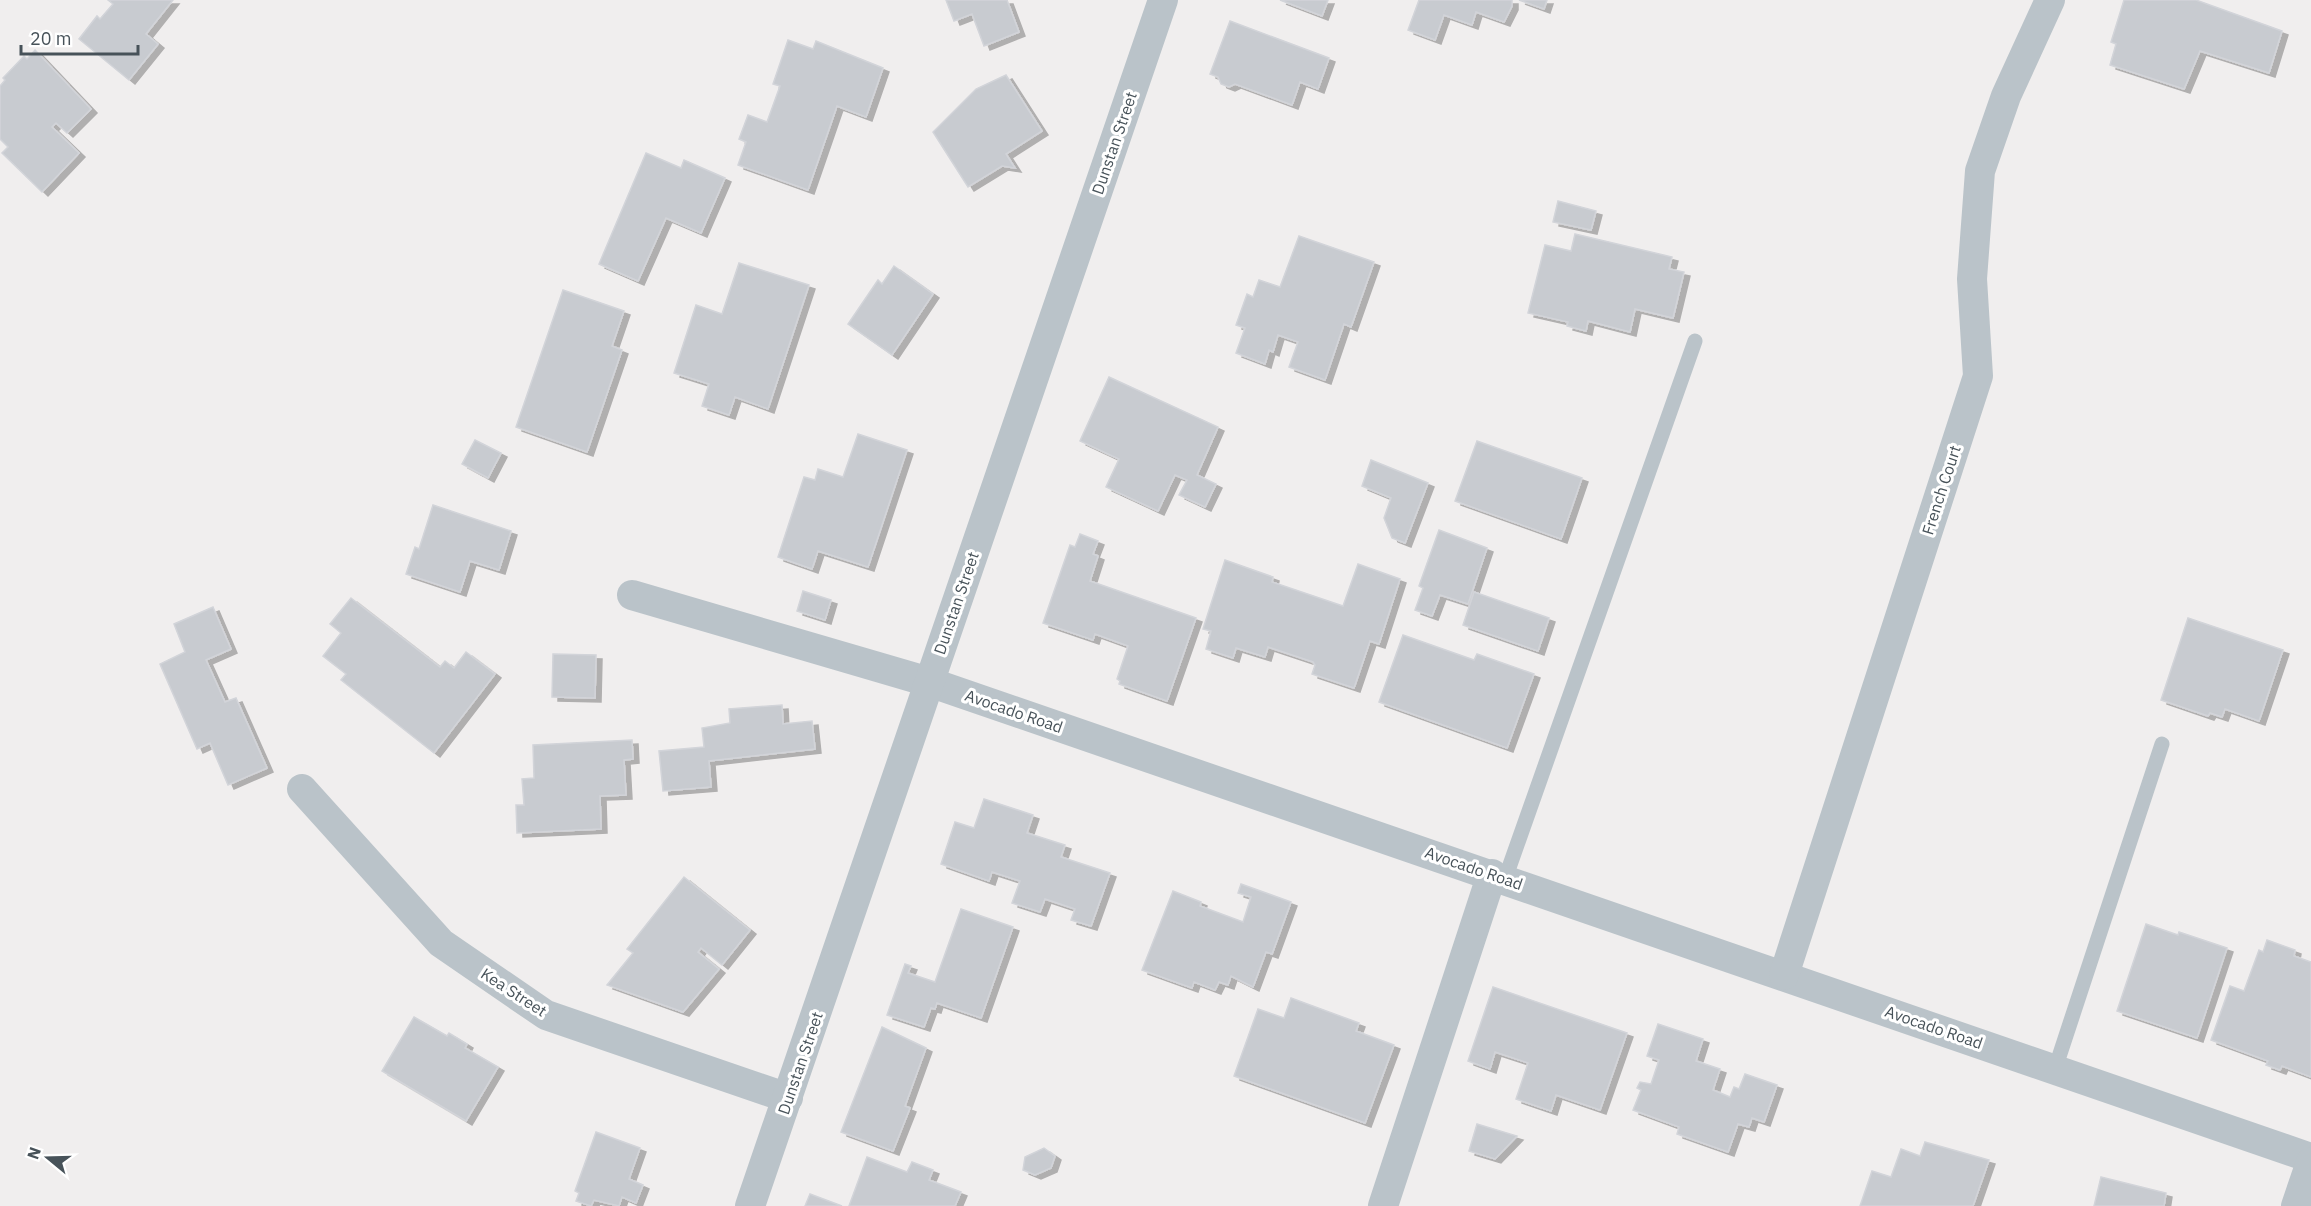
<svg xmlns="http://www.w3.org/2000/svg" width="2311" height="1206" viewBox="0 0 2311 1206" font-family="'IBM Plex Sans',sans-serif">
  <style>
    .building { fill: #c8cbd0; stroke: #d2d4d9; stroke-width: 1.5; filter: url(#shadow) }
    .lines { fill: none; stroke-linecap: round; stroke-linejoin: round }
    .lane { stroke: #bac3c9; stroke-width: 15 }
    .street { stroke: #bac3c9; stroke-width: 30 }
    .labels { text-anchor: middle; stroke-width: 6; stroke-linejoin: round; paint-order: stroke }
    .street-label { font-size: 16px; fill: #475259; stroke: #fff }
  </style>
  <defs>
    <filter id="shadow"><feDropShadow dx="6" dy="4" stdDeviation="0" flood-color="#0004"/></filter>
  </defs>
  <rect width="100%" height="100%" fill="#f0eeee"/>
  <g class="building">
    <path d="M108 0H173L146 34 158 44 129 80 79 39 97 16 100 19 113 4Z"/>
    <path d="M946 0H1007L1019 32 984 46 972 14 954 21Z"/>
    <path d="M1280 0H1328L1322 16Z"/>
    <path d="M1419 0H1512V6L1504 22 1476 12 1472 25 1444 15 1435 40 1408 30Z"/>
    <path d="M1519 0H1547L1544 9Z"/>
    <path d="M2124 0H2196L2282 31 2269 73 2200 51 2184 89 2110 65 2116 44 2111 42Z"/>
    <path d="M1230 21 1329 58 1318 89 1300 82 1292 105 1235 84 1229 87 1221 84 1218 77 1210 74Z"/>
    <path d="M788 40 813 49 816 41 883 68 866 117 837 106 808 190 738 165 746 142 739 139 748 115 767 122 780 86 773 84Z"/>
    <path d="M35 50 91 109 67 133 56 123 52 127 79 153 42 192 2 153 8 147 0 139V86L5 80 3 78 24 56 27 59Z"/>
    <path d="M1006 75 1042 131 1006 154 1015 168 1002 166 968 187 933 132 976 89Z"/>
    <path d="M646 153 681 168 684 160 725 178 701 233 666 218 638 281 599 264Z"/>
    <path d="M1558 201 1596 211 1591 230 1553 222Z"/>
    <path d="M1575 234 1672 257 1669 269 1684 272 1673 318 1635 309 1630 332 1588 321 1586 331 1567 326 1568 322 1528 313 1545 245 1571 251Z"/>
    <path d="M1299 236 1374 262 1351 327 1344 324 1325 380 1289 367 1298 342 1278 335 1273 352 1269 350 1265 364 1236 353 1245 328 1236 325 1247 294 1253 297 1259 280 1280 287Z"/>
    <path d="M739 263 809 285 768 409 735 397 729 415 702 406 709 384 674 373 696 305 722 314Z"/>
    <path d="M894 266 933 294 892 355 848 324 878 280 882 284Z"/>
    <path d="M563 290 624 311 612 346 622 350 587 452 516 427Z"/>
    <path d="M1109 377 1218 427 1197 475 1216 484 1205 507 1179 495 1187 480 1175 475 1158 511 1106 487 1119 459 1080 441Z"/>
    <path d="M858 434 907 450 868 567 818 551 812 569 778 557 804 477 815 480 818 469 843 477Z"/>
    <path d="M475 440 501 453 488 478 462 464Z"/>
    <path d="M1477 441 1582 478 1561 539 1455 501Z"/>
    <path d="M1371 460 1428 483 1405 543 1392 538 1384 518 1391 498 1362 486Z"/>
    <path d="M433 505 511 531 499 570 470 561 460 592 406 574 415 547 419 549Z"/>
    <path d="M1439 530 1487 548 1468 604 1440 595 1432 616 1415 610 1423 588 1419 586Z"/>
    <path d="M1080 534 1098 541 1093 554 1098 556 1090 581 1196 618 1167 701 1119 684 1120 681 1117 679 1128 646 1095 634 1093 640 1043 623 1070 545 1075 547Z"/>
    <path d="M1225 560 1273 577 1272 582 1343 606 1358 564 1400 579 1379 644 1370 641 1354 688 1312 674 1315 665 1313 662 1268 647 1265 657 1236 648 1233 658 1206 649 1211 631 1203 629Z"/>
    <path d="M803 591 831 600 825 620 797 611Z"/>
    <path d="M1474 592 1549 618 1538 651 1463 625Z"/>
    <path d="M351 598 440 667 445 661 454 668 466 652 495 674 434 753 341 680 346 674 323 656 341 633 330 624Z"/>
    <path d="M213 607 231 649 206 660 225 702 236 698 267 768 228 785 210 743 197 749 160 664 185 652 174 624Z"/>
    <path d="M2188 618 2283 650 2259 721 2225 709 2222 717 2210 713 2208 716 2161 700Z"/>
    <path d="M1403 635 1474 660 1477 654 1534 674 1507 748 1379 702Z"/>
    <path d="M553 654 596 655 595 698 552 697Z"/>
    <path d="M782 705 783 724 812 721 815 749 709 761 711 787 663 791 659 751 704 747 702 728 730 723 729 709Z"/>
    <path d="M632 740 633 759 624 760 626 795 600 796 601 829 517 833 516 805H524L522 779 534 778 533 745Z"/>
    <path d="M984 799 1033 815 1027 833 1065 845 1061 857 1110 873 1091 926 1071 920 1075 909 1045 899 1040 912 1012 903 1020 881 992 872 989 881 941 864 955 822 974 828Z"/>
    <path d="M684 877 750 930 722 965 701 948 698 952 719 969 683 1012 607 985 633 953 627 949Z"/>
    <path d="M1241 884 1291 902 1272 954 1266 952 1253 987 1231 976 1228 985 1219 982 1215 990 1194 982 1192 988 1142 970 1173 891 1201 902 1200 906 1243 922 1251 897 1238 893Z"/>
    <path d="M961 909 1013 927 981 1018 937 1003 935 1009 931 1008 924 1027 887 1015 905 964 911 966 908 973 935 982Z"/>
    <path d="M2146 924 2178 935 2179 932 2227 948 2197 1038 2117 1011Z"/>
    <path d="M2267 940 2295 950 2294 956 2311 962V1077L2282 1066 2280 1070 2266 1065 2268 1061 2211 1040 2230 986 2244 991 2259 950 2263 952Z"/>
    <path d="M1493 987 1627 1033 1600 1110 1556 1095 1551 1111 1516 1099 1528 1063 1495 1052 1490 1069 1468 1061Z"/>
    <path d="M1291 998 1359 1023 1356 1031 1394 1045 1365 1123 1234 1076 1258 1009 1284 1018Z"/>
    <path d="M414 1017 447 1036 449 1033 467 1044 465 1048 498 1067 466 1121 382 1071Z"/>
    <path d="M1658 1024 1703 1039 1696 1061 1720 1069 1713 1090 1730 1097 1734 1087 1739 1089 1745 1074 1777 1085 1764 1122 1752 1118 1749 1127 1738 1124 1728 1152 1677 1134 1679 1127 1633 1110 1641 1090 1637 1088 1640 1082 1651 1084 1659 1060 1647 1056Z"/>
    <path d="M882 1027 926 1048 905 1106 910 1108 893 1151 841 1132Z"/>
    <path d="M1477 1124 1517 1136 1495 1159 1469 1151Z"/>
    <path d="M596 1132 640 1148 629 1179 643 1185 636 1203 622 1197 619 1206 594 1200 591 1206 576 1201 579 1193 575 1191Z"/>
    <path d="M1925 1142 1989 1160 1973 1206H1860L1872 1171 1891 1177 1901 1149 1920 1156Z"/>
    <path d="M1044 1148 1055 1156 1051 1168 1035 1175 1023 1170 1025 1157Z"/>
    <path d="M867 1157 907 1172 912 1162 933 1170 929 1180 961 1192 955 1206H849Z"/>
    <path d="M2101 1177 2166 1193 2164 1206H2094Z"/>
    <path d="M810 1194 842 1206H805Z"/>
  </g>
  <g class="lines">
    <g class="lane">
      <path d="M1505 879 1695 341"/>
      <path d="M2055 1069 2162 744"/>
    </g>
    <g class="street">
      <path d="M632 595 929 682 2311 1158"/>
      <path d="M302 789 441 943 546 1015 788 1098"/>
      <path d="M1784 975 1978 376 1972 279 1980 171 2006 96 2050 0"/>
      <path d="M750 1206 1163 0"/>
      <path d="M1383 1206 1492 874"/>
      <path d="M2296 1206 2311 1162"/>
    </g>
  </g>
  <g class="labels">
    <g class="street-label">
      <text transform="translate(1114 143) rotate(-71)" y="6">Dunstan Street</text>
      <text transform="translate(1941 490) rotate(-72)" y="6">French Court</text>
      <text transform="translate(956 603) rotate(-71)" y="6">Dunstan Street</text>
      <text transform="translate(1014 711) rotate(19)" y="6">Avocado Road</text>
      <text transform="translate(1474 868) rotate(19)" y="6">Avocado Road</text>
      <text transform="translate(514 992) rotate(33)" y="6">Kea Street</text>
      <text transform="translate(1934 1027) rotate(19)" y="6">Avocado Road</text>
      <text transform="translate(800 1063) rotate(-71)" y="6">Dunstan Street</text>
    </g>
  </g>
  <g transform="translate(48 1158) rotate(289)" stroke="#ffffff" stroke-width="4.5" paint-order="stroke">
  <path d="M0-4.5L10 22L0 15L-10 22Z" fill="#475259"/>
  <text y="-9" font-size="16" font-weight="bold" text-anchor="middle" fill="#475259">N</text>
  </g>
  <path d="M21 45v9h117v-9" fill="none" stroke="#475259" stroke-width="3"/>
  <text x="30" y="45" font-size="18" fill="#475259" stroke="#ffffff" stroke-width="4.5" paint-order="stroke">20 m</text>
</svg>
